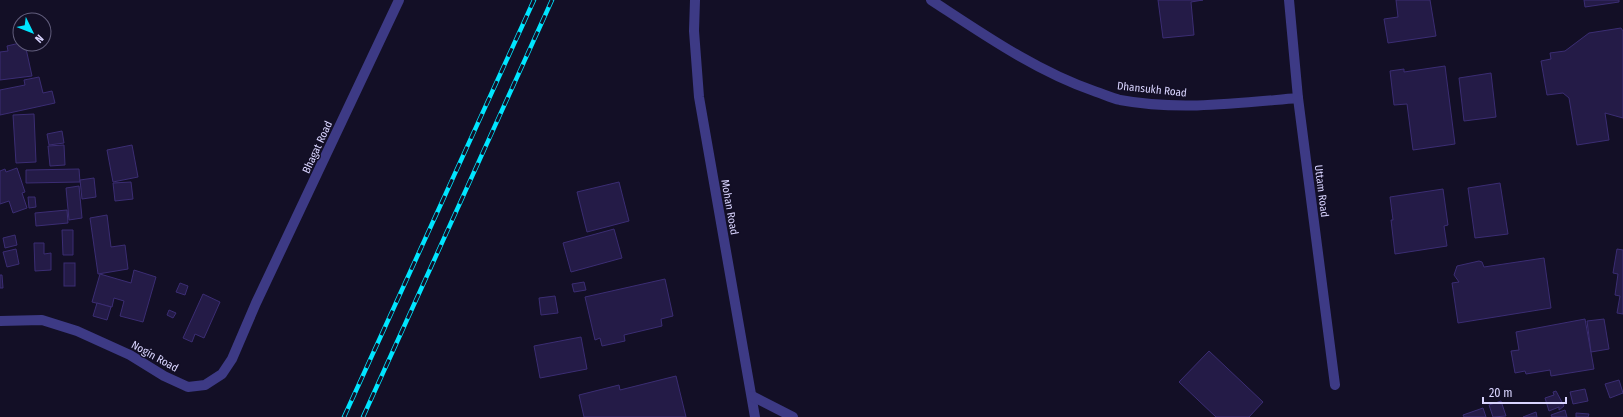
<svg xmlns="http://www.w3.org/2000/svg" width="1623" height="417" viewBox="0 0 1623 417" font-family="'Fira Sans Condensed',sans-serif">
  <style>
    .building { fill: #241b47; stroke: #3b2d73 }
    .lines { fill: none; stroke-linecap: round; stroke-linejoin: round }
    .minor { stroke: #3d3a85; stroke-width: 10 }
    .rail-casing { stroke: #00e5ff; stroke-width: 4.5 }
    .rail { stroke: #130f26; stroke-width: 3; stroke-dasharray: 9; stroke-linecap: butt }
    .labels { text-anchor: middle; stroke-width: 3; stroke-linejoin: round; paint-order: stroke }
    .street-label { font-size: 11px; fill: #d9d4ff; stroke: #130f26 }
  </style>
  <rect width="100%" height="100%" fill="#130f26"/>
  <g class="building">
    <path d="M1158 0H1203L1191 2 1194 35 1163 38Z"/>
    <path d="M1396 0H1430L1436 36 1388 43 1384 19 1398 17Z"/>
    <path d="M1584 0H1619V2L1585 7Z"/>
    <path d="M1621 28 1623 31V118L1605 113 1609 140 1577 145 1569 98 1563 93 1547 95 1541 61 1551 59 1550 53 1565 51 1589 33Z"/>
    <path d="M20 43 25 44 32 76 0 80V52L8 51 7 46Z"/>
    <path d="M1445 66 1455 144 1413 150 1407 104 1394 105 1390 71 1404 69V72Z"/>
    <path d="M1491 73 1496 117 1464 121 1459 78Z"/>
    <path d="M39 77 43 93 52 91 55 103 0 115V90L25 85 24 80Z"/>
    <path d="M34 114 36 162 16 163 13 115Z"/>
    <path d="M62 131 64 143 49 145 47 134Z"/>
    <path d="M64 145 65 165 50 166 48 146Z"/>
    <path d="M132 145 138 177 113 182 107 150Z"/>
    <path d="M17 168 25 192 22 193 27 208 13 213 9 201 0 204V171L5 169 6 172Z"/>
    <path d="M79 169 80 182 26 183V170Z"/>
    <path d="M94 178 96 197 82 199 80 180Z"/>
    <path d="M131 182 133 199 115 201 113 183Z"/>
    <path d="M619 182 629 221 587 232 577 192Z"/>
    <path d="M1500 183 1508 234 1475 238 1468 188Z"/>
    <path d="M79 186 82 218 69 220 66 188Z"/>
    <path d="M1443 189 1448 225 1444 226 1447 246 1395 254 1391 220H1393L1390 197Z"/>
    <path d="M28 197H35L36 207 29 208Z"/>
    <path d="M67 210 68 223 36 226 35 213Z"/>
    <path d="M107 215 111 247 125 245 128 269 98 274 90 218Z"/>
    <path d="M614 229 622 258 571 272 563 243Z"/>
    <path d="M62 230H73V255H63Z"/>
    <path d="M15 235 17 245 5 248 3 238Z"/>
    <path d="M34 243H44V254L51 253V270L35 271Z"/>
    <path d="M16 249 19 264 7 267 3 252Z"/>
    <path d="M1617 249 1623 250V314L1617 313 1620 296 1615 295 1618 274 1613 273Z"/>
    <path d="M1544 258 1551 308 1458 323 1452 283 1459 282 1454 275 1457 266 1479 261 1482 262 1484 267Z"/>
    <rect x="64" y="263" width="11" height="23"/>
    <path d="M134 270 156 277 143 322 120 316 124 301 114 298 112 307 92 302 100 274 131 283Z"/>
    <path d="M0 275H2L3 288H0Z"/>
    <path d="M665 279 673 316 661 319 662 326 624 335 625 341 602 346 600 338 595 340 585 297Z"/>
    <path d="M584 282 586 290 574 292 572 284Z"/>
    <path d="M180 283 188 286 185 295 176 292Z"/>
    <path d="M203 294 220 302 204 338 195 334 192 342 183 338Z"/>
    <path d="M555 296 558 313 541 315 539 298Z"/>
    <path d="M97 303 111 307 107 320 93 316Z"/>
    <path d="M169 310 176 313 173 318 167 315Z"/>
    <path d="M1585 319 1594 369 1551 376 1550 370 1526 374 1525 371 1515 373 1511 351 1519 350 1516 332Z"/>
    <path d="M1604 319 1609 349 1591 352 1587 321Z"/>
    <path d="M581 337 587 369 540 378 534 346Z"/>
    <path d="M1209 351 1263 402 1249 417H1216L1179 382Z"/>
    <path d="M676 376 686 417H584L579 395 619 385 620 390Z"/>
    <path d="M1619 380 1623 393 1610 398 1605 384Z"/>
    <path d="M1585 389 1588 401 1573 404 1570 392Z"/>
    <path d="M1556 391 1564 406 1559 410V407L1549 411 1545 398 1554 395 1553 392Z"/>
    <path d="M1501 401 1506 416 1493 417 1489 405Z"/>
    <path d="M1483 408 1486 417H1464L1463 415Z"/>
    <path d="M1565 410 1567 417H1552L1551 415Z"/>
    <path d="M1536 412 1537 417H1523Z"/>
    <path d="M1576 413 1589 414 1588 417H1576Z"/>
  </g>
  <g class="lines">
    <g class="minor">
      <path d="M695 0 694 31 699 97 755 417"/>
      <path d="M931 0C983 34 1036 71 1094 91 1103 94 1112 98 1120 100 1179 111 1239 103 1298 98"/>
      <path d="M1289 0 1298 98 1335 385"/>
      <path d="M0 321 42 320 77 331 130 355 164 376 188 387 205 385 222 374 232 359 256 303 399 0"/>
      <path d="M752 396 793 417"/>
    </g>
    <g class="rail-casing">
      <g id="rail">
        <path d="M344 417 534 0"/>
        <path d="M363 417 552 0"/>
      </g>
    </g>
    <use href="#rail" class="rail"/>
  </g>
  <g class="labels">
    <g class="street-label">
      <text transform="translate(1152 89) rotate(6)" y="4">Dhansukh Road</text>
      <text transform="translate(317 147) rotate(-65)" y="4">Bhagat Road</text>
      <text transform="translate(1322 191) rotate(83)" y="4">Uttam Road</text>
      <text transform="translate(730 207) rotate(80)" y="4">Mohan Road</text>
      <text transform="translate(155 356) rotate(29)" y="4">Nogin Road</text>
    </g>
  </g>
  <g transform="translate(32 32) rotate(133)"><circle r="19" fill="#130f26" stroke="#625e7d"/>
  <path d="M0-3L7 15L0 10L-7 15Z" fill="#00e5ff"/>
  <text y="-6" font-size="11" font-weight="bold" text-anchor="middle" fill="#d9d4ff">N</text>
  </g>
  <path d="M1483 397v6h83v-6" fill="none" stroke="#d9d4ff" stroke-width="2"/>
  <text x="1489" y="397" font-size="12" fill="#d9d4ff" stroke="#130f26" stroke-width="3" paint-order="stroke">20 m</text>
</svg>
